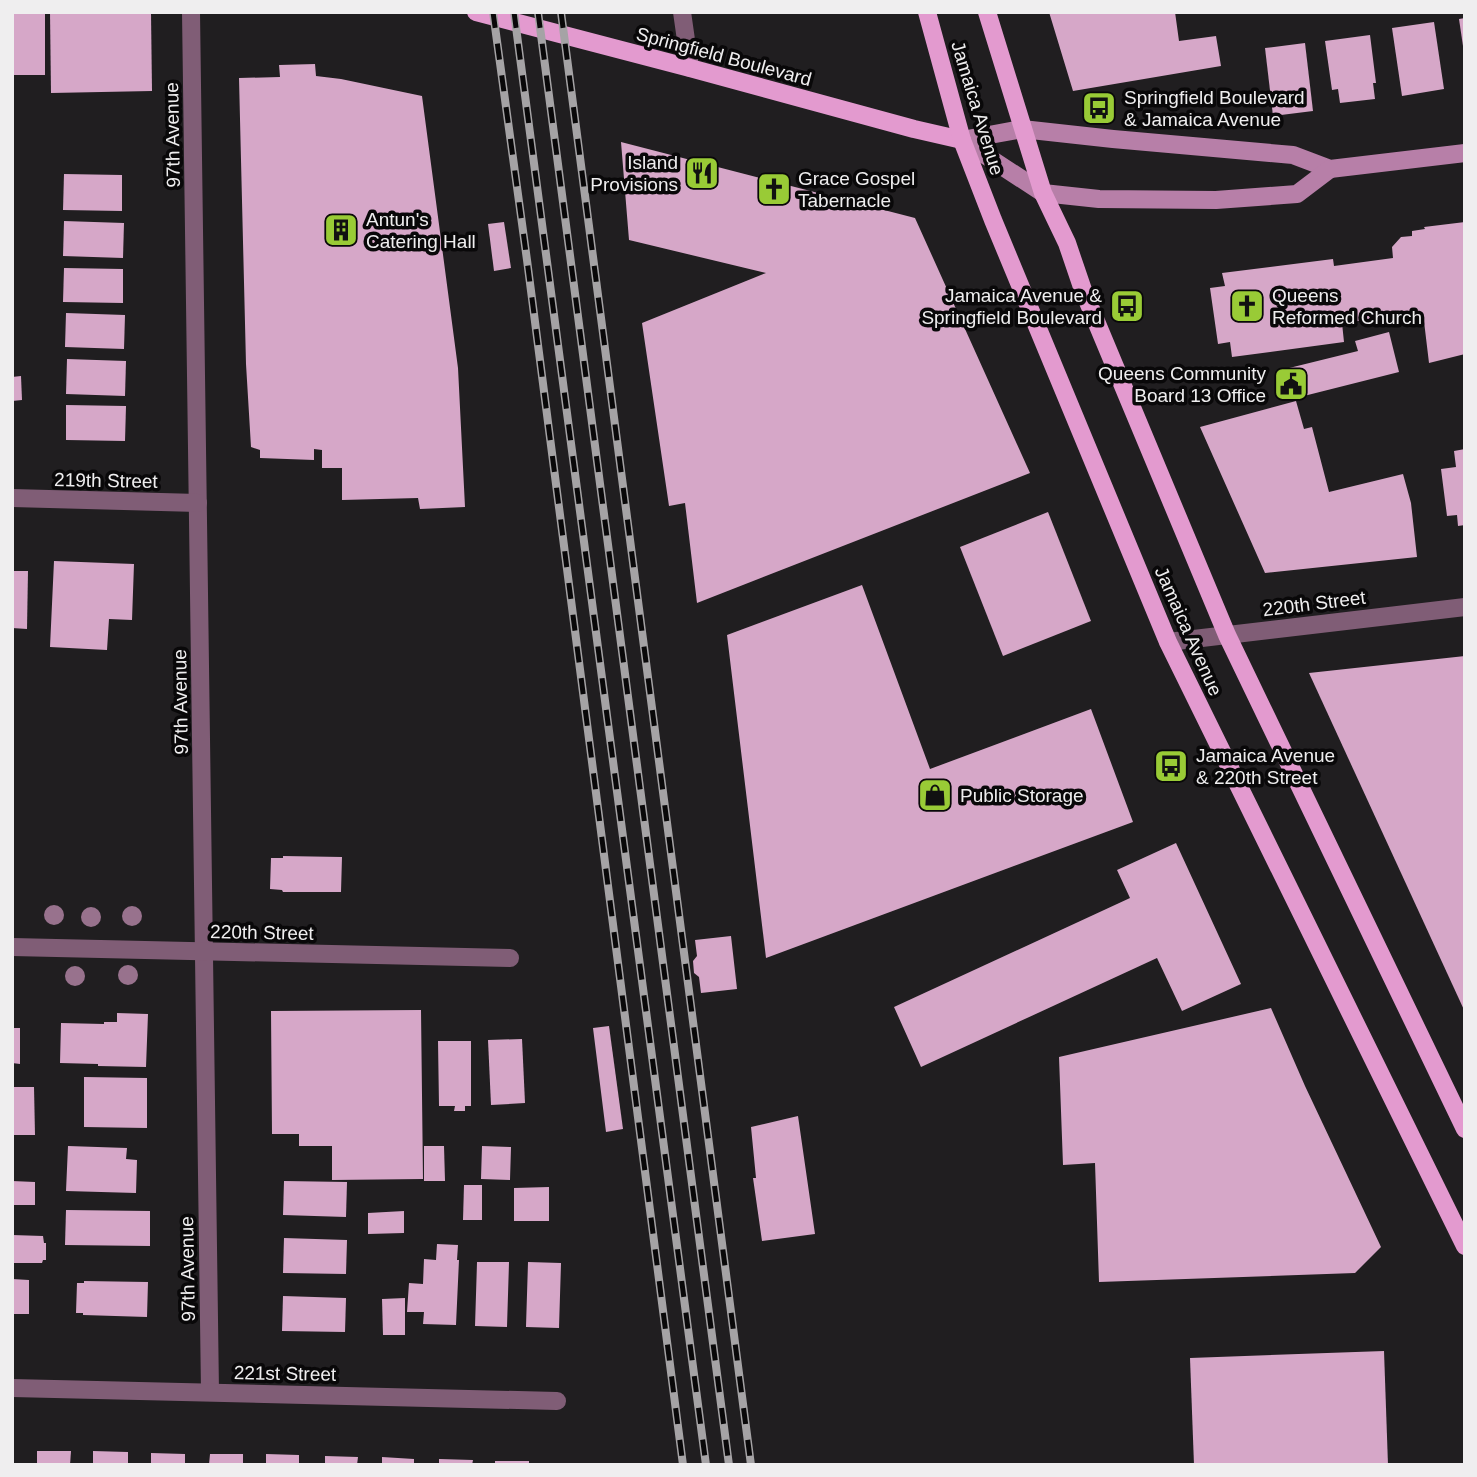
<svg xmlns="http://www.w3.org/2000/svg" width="1477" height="1477" viewBox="0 0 1477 1477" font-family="Arial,sans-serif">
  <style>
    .building { fill: #d6a7c8 }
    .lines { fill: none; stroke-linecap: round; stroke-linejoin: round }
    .minor { stroke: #805d76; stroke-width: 18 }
    .secondary { stroke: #b77fa8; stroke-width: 18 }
    .primary { stroke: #e39acf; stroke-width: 18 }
    .rail-casing { stroke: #a5a3a5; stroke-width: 8 }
    .rail { stroke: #090809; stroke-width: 5; stroke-dasharray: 16; stroke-linecap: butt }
    .tree { fill: #98728d }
    .labels { text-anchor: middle; stroke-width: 7; stroke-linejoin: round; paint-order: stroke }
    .street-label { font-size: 19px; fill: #efeeef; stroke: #090809 }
    .poi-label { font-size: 19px; fill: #efeeef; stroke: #090809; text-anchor: start }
  </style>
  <rect width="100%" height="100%" fill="#201e20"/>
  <g class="building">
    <rect x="12" y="12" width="33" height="63"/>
    <path d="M50 12 151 13 152 91 51 93Z"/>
    <path d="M1049 12H1175L1179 41 1216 36 1221 66 1073 91Z"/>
    <path d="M1465 18V46H1463L1459 19Z"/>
    <path d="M1434 22 1444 89 1402 96 1392 28Z"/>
    <path d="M1370 35 1376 83H1373L1375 99 1340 103 1338 89 1332 90 1325 41Z"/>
    <path d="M1305 43 1313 111 1273 116 1265 48Z"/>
    <path d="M315 64 316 76 341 79 422 96 458 368 465 507 420 509 418 498 342 500V468H322V450L314 449V460L260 458V450L251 447 246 364 239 78 280 77 279 65Z"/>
    <path d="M621 142 915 218 1030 473 697 603 685 503 669 506 642 323 766 273 629 240Z"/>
    <path d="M64 174 122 175V211L63 210Z"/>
    <path d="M64 221 124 223 123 258 63 256Z"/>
    <path d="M504 222 511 268 494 271 488 224Z"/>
    <path d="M1465 222V354L1429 363 1423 313 1342 323 1344 342 1232 357 1230 342 1218 344 1210 288 1225 286 1222 273 1333 259 1334 266 1393 258 1392 247 1401 237 1412 236V231L1425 229 1424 227Z"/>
    <path d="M64 268 123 269V303L63 302Z"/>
    <path d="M66 313 125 315 124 349 65 347Z"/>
    <path d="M1389 332 1399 372 1288 400 1281 370 1358 351 1355 341Z"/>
    <path d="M67 359 126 361 125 396 66 394Z"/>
    <path d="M21 376 22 400 12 401V377Z"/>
    <path d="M1296 401 1304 429 1312 427 1329 492 1403 474 1411 503 1417 557 1265 573 1200 427Z"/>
    <path d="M66 405 126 406 125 441 66 440Z"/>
    <path d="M1465 449V525L1458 526 1457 515 1447 516 1441 469 1456 467 1454 451Z"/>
    <path d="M1048 512 1091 621 1003 656 960 547Z"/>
    <path d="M54 561 134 564 132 620 109 619 107 650 50 647Z"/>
    <path d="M12 571H28L27 629 12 628Z"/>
    <path d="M862 585 930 769 1091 709 1133 822 766 958 727 635Z"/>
    <path d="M1465 656V1012L1309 673Z"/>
    <path d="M1176 843 1241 984 1182 1011 1157 958 921 1067 894 1007 1130 898 1117 870Z"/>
    <path d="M283 856 342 857 341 892H283L282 890 270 889 271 858H283Z"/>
    <path d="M731 936 737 989 701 993 699 977 694 973 693 961 697 956 695 940Z"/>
    <path d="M1271 1008 1305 1086 1381 1247 1355 1273 1099 1282 1095 1163 1063 1165 1059 1057Z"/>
    <path d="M421 1010 423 1179 332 1180V1146H299V1134H272L271 1011Z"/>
    <path d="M117 1013 148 1014 146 1067 98 1066V1064L60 1063 61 1023 104 1024V1022H117Z"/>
    <path d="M609 1026 623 1129 606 1132 593 1028Z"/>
    <path d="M12 1028H20V1064L12 1063Z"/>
    <path d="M522 1039 525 1103 491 1105 488 1040Z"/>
    <path d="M438 1041H471V1106H465V1111H454L455 1106H439Z"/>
    <path d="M84 1077 147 1078V1128L84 1127Z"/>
    <path d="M12 1087H34L35 1135H12Z"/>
    <path d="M798 1116 815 1234 762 1241 753 1178H756L751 1127Z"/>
    <path d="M68 1146 127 1148 126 1159 137 1160 136 1193 66 1191Z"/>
    <path d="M424 1146H444L445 1181H424Z"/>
    <path d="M482 1146 511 1147 510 1180 481 1179Z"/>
    <path d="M12 1181 35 1182V1205H12Z"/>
    <path d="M284 1181 347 1182 346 1217 283 1215Z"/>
    <path d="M464 1185H482V1220H463Z"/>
    <path d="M549 1187V1221H514V1188Z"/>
    <path d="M66 1210 150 1211V1246L65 1245Z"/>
    <path d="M404 1211V1233L368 1234V1213Z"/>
    <path d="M12 1235 43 1236 44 1243H46V1260H43L42 1263H12Z"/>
    <path d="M284 1238 347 1240 346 1274 283 1273Z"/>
    <path d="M437 1244 458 1245 457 1260H459L456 1325 423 1324 424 1312H407L409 1283 423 1284 424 1259 436 1260Z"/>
    <path d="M477 1262H509L507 1327 475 1326Z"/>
    <path d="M528 1262 561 1263 559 1328 526 1327Z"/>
    <path d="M12 1279 29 1280V1314H12Z"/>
    <path d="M84 1281 148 1282 147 1317 83 1315V1313H76L77 1283H84Z"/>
    <path d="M283 1296 346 1298 345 1332 282 1331Z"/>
    <path d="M405 1298V1335H383L382 1299Z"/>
    <path d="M1384 1351 1388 1465H1194L1190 1358Z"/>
    <path d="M37 1451H71L70 1465H37Z"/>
    <path d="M93 1451 128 1452V1465H93Z"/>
    <path d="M151 1453 185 1454V1465H151Z"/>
    <path d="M210 1454H243V1465H209Z"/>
    <path d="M266 1454 299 1455V1465H266Z"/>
    <path d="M325 1456 358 1457 357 1465H325Z"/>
    <path d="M382 1457 414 1459V1465H382Z"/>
    <path d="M439 1459 473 1460 472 1465H439Z"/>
    <rect x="495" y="1461" width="34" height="4"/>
  </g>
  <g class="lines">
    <g class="minor">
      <path d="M191 12 210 1392"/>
      <path d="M682 12 690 68"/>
      <path d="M12 498 198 503"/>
      <path d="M1168 642 1465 607"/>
      <path d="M12 947 510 958"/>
      <path d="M12 1388 557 1401"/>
    </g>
    <g class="secondary">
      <path d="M962 140 1022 129 1113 139 1293 155 1330 169 1465 153"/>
      <path d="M962 140 1043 193 1099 199 1216 200 1297 194 1330 169"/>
    </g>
    <g class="primary">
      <path d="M476 12 690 68 914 129 962 140"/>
      <path d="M927 12 962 140 993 220 1168 642 1465 1246"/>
      <path d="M987 12 1043 193 1067 243 1083 290 1227 635 1465 1129"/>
    </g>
    <g class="rail-casing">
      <g id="rail">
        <path d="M493 12 527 260 683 1465"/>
        <path d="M514 12 706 1465"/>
        <path d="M538 12 729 1465"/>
        <path d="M561 12 751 1465"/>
      </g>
    </g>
    <use href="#rail" class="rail"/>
  </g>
  <g class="tree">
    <circle cx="54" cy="915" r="10"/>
    <circle cx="132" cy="916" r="10"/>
    <circle cx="91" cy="917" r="10"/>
    <circle cx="128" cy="975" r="10"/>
    <circle cx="75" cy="976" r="10"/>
  </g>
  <defs>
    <g id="bus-square" transform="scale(1.75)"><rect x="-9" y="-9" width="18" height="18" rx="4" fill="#99cb36" stroke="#090809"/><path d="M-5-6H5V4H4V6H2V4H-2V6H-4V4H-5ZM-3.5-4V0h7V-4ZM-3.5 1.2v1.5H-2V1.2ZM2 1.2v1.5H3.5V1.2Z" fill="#111"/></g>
    <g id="restaurant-square" transform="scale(1.75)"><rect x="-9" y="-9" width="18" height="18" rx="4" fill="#99cb36" stroke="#090809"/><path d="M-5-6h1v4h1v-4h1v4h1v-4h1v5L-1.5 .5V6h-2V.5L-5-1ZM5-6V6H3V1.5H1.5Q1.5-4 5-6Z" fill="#111"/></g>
    <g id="church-square" transform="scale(1.75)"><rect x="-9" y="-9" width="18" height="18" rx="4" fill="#99cb36" stroke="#090809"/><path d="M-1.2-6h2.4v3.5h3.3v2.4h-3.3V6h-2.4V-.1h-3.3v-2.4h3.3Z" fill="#111"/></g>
    <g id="building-square" transform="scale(1.75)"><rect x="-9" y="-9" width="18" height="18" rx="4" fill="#99cb36" stroke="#090809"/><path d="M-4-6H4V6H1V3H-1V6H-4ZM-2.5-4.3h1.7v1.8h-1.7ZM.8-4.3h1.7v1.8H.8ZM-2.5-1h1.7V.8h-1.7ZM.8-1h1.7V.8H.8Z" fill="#111"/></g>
    <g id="civic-square" transform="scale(1.75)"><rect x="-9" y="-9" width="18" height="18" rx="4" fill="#99cb36" stroke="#090809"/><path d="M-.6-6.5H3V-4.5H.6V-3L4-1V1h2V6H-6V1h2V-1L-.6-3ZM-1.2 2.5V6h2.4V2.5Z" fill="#111"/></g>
    <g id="shop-square" transform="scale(1.75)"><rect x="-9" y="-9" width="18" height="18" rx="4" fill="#99cb36" stroke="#090809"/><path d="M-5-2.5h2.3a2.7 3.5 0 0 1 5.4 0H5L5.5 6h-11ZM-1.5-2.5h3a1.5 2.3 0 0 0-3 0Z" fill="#111"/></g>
  </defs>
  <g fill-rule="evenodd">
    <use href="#bus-square" x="1099" y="108"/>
    <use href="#restaurant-square" x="702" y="173"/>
    <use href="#church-square" x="774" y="189"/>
    <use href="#building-square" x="341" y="230"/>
    <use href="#bus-square" x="1127" y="306"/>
    <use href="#church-square" x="1247" y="306"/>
    <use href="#civic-square" x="1291" y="384"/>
    <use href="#bus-square" x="1171" y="766"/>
    <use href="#shop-square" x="935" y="795"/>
  </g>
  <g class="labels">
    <g class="street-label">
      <text transform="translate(724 56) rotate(15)" y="7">Springfield Boulevard</text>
      <text transform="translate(978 108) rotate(73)" y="7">Jamaica Avenue</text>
      <text transform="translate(172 135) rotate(-91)" y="7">97th Avenue</text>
      <text transform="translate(106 480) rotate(1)" y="7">219th Street</text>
      <text transform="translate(1314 603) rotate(-7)" y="7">220th Street</text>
      <text transform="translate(1189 631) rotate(66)" y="7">Jamaica Avenue</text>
      <text transform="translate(180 702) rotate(-91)" y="7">97th Avenue</text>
      <text transform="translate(262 932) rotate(1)" y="7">220th Street</text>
      <text transform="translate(187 1269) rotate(-91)" y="7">97th Avenue</text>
      <text transform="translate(285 1373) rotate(1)" y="7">221st Street</text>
    </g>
    <g class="poi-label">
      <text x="1124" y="104">Springfield Boulevard<tspan x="1124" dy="22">&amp; Jamaica Avenue</tspan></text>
      <text x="678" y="169" text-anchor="end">Island<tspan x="678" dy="22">Provisions</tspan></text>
      <text x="798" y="185">Grace Gospel<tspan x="798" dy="22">Tabernacle</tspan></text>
      <text x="366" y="226">Antun's<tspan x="366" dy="22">Catering Hall</tspan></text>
      <text x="1102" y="302" text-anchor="end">Jamaica Avenue &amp;<tspan x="1102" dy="22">Springfield Boulevard</tspan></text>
      <text x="1272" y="302">Queens<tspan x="1272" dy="22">Reformed Church</tspan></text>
      <text x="1266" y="380" text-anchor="end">Queens Community<tspan x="1266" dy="22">Board 13 Office</tspan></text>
      <text x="1196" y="762">Jamaica Avenue<tspan x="1196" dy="22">&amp; 220th Street</tspan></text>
      <text x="960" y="802">Public Storage</text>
    </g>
  </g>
  <rect width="1477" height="1477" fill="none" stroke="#efeeef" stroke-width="28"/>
</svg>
